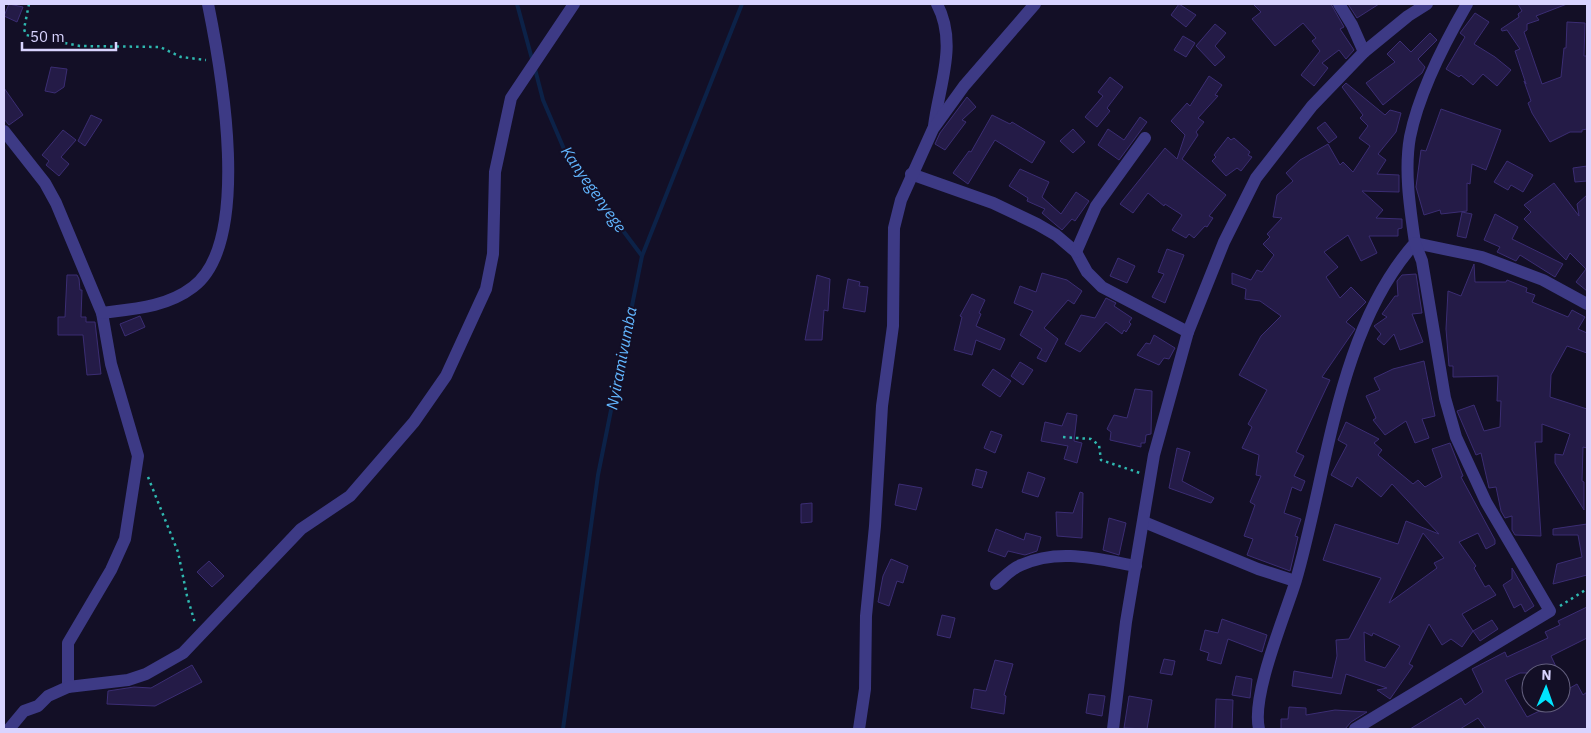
<svg xmlns="http://www.w3.org/2000/svg" width="1591" height="733" viewBox="0 0 1591 733" font-family="'IBM Plex Sans',sans-serif">
  <style>
    .lines { fill: none; stroke-linecap: round; stroke-linejoin: round }
    .stream { stroke: #0c2248; stroke-width: 4 }
    .building { fill: #241b47; stroke: #3b2d73; fill-rule: evenodd }
    .path { stroke: #2fb8b0; stroke-width: 2.5; stroke-dasharray: 2.5 4; stroke-linecap: butt }
    .minor { stroke: #3d3a85; stroke-width: 12 }
    .labels { text-anchor: middle; stroke-width: 4; stroke-linejoin: round; paint-order: stroke }
    .water-label { font-size: 16px; font-style: italic; fill: #62b6ff; stroke: #130f26 }
  </style>
  <rect width="100%" height="100%" fill="#130f26"/>
  <g class="lines">
    <g class="stream">
      <path d="M517 4 532 59"/>
      <path d="M535 69 543 100 567 156 642 256"/>
      <path d="M563 729 598 475 642 256 742 4"/>
    </g>
  </g>
  <g class="building">
    <path d="M9 4 23 7 17 22 4 16Z"/>
    <path d="M1179 4 1196 15 1186 27 1171 15Z"/>
    <path d="M1253 4H1331L1344 27 1340 29 1354 50 1346 59 1339 50 1322 63 1328 68 1314 86 1301 75 1320 51 1312 41 1316 38 1303 23 1275 46 1252 19 1261 12Z"/>
    <path d="M1348 4H1379L1357 18Z"/>
    <path d="M1518 4H1567L1536 16 1539 20 1527 24V30L1524 32 1542 84 1561 77 1564 48H1566L1567 22 1585 23 1584 56H1587V129L1582 130V132H1570L1550 142 1532 113 1528 103 1531 101 1524 81 1526 84 1515 51 1520 49 1507 30 1502 31 1501 29 1519 17 1518 14 1522 11Z"/>
    <path d="M1475 13 1489 22 1474 44 1495 57 1511 70 1497 86 1483 74 1473 85 1461 75 1459 77 1446 69 1465 37 1460 33Z"/>
    <path d="M1215 24 1226 33 1215 46 1225 57 1215 66 1196 46Z"/>
    <path d="M1430 33 1437 40 1418 59 1425 67 1422 73 1383 105 1366 83 1395 62 1387 54 1400 41 1411 52Z"/>
    <path d="M1183 36 1195 43 1186 57 1174 50Z"/>
    <path d="M51 67 67 69 64 87 55 93 45 91Z"/>
    <path d="M1209 76 1222 85 1215 95 1218 96 1198 118 1204 122 1196 132 1198 135 1182 159 1226 195 1209 216 1213 218 1207 227 1205 226 1194 238 1189 234 1186 238 1172 230 1182 215 1165 204 1164 206 1148 193 1133 213 1120 204 1165 148 1177 159 1185 135 1171 121 1187 103 1190 106Z"/>
    <path d="M1110 77 1123 87 1107 108 1110 111 1097 127 1085 117 1103 96 1098 92Z"/>
    <path d="M1346 83 1385 115 1390 110 1401 113 1396 132 1378 154 1386 160 1377 174 1399 175V192L1362 191 1383 210 1376 218 1402 219V228L1398 229V236H1369L1377 253 1361 261 1348 235 1324 252 1338 267 1326 277 1340 298 1351 287 1366 302 1346 322 1355 329 1322 377 1330 380 1296 452 1304 456 1294 476 1305 481 1301 491 1292 487 1284 513 1301 519 1295 536 1298 537 1290 571 1247 555 1253 539 1244 536 1255 505 1250 502 1261 476 1256 475 1259 455 1242 448 1252 427 1248 424 1267 390 1239 375 1261 336 1281 316 1260 301 1245 299 1246 289 1232 284V273L1251 280 1257 270 1262 272 1274 255 1263 244 1270 237 1267 234 1282 218 1273 217 1277 195 1293 181 1286 173 1300 160 1328 144 1340 165 1343 162 1353 172 1370 146 1359 138 1368 126 1360 118 1363 115 1342 87Z"/>
    <path d="M4 88 23 115 9 125 4 119Z"/>
    <path d="M967 97 976 107 962 120 966 122 945 150 935 144 940 133Z"/>
    <path d="M1441 109 1501 130 1486 170 1472 164 1470 184 1467 183V211L1441 214 1440 210 1424 215 1416 187 1421 150 1426 151Z"/>
    <path d="M91 115 102 120 85 146 78 141Z"/>
    <path d="M992 115 1010 124 1012 122 1045 142 1032 163 995 140 968 184 953 173 969 151 971 152Z"/>
    <path d="M1140 117 1147 122 1119 160 1098 145 1108 129 1124 140Z"/>
    <path d="M1325 122 1337 137 1329 143 1317 128Z"/>
    <path d="M1073 129 1085 142 1073 153 1060 141Z"/>
    <path d="M63 130 76 140 61 157 69 164 59 176 46 165 49 161 42 155Z"/>
    <path d="M1228 137 1231 140 1234 138 1250 152 1248 155 1252 157 1241 171 1237 168 1226 176 1212 161 1216 157 1214 155Z"/>
    <path d="M1507 161 1533 175 1523 192 1511 185 1508 190 1494 182Z"/>
    <path d="M1587 166V181L1575 182 1573 168Z"/>
    <path d="M1020 169 1049 182 1042 197 1061 214 1076 192 1089 201 1075 221 1072 219 1062 230 1042 213 1045 209 1027 201 1028 198 1009 186Z"/>
    <path d="M1554 183 1579 216 1577 204 1587 195V291L1576 282 1586 269 1570 253 1566 260 1524 219 1531 212 1524 205Z"/>
    <path d="M1462 212 1472 214 1466 238 1457 236Z"/>
    <path d="M1495 214 1518 227 1512 239 1563 264 1555 277 1520 255 1516 261 1497 252 1500 247 1484 240Z"/>
    <path d="M1167 249 1184 255 1165 303 1152 297 1164 274 1158 272Z"/>
    <path d="M1118 258 1135 266 1127 283 1110 276Z"/>
    <path d="M1474 264 1475 282H1506L1507 280 1527 288 1526 292 1535 295 1532 302 1568 317 1572 310 1585 317 1578 329 1587 333V353L1567 346 1551 375 1550 397 1587 409V448L1583 447 1582 481 1584 482V510L1555 463V454L1563 455 1570 434 1542 424V442H1535L1541 536 1515 535 1512 530V516L1505 518 1501 511 1496 487 1489 488 1481 453 1476 455 1457 411 1474 405 1484 431 1500 427 1501 401H1497L1498 376 1453 377V366H1449L1446 329 1448 291 1461 296Z"/>
    <path d="M1042 273 1067 280 1082 291 1074 304 1068 300 1044 328 1058 339 1046 362 1037 358 1042 349 1020 335 1033 311 1014 303 1020 286 1036 292Z"/>
    <path d="M1416 274 1422 313 1412 314 1423 342 1400 350 1394 334 1384 345 1377 339 1381 334 1374 326 1387 317 1382 314 1395 296H1398L1397 281 1402 275Z"/>
    <path d="M67 275H77L79 279 80 290H82L81 317H86V322H95L101 374 87 375 83 335H58V317H65Z"/>
    <path d="M817 275 830 279 828 311 824 310 822 340H805Z"/>
    <path d="M848 279 860 282 859 286 868 287 865 312 843 308Z"/>
    <path d="M972 294 985 300 979 313 981 314 976 326 1005 339 1000 350 976 340 972 355 954 350 962 317 960 316Z"/>
    <path d="M1106 298 1116 303 1114 306 1132 318 1129 322 1131 324 1126 332 1124 330 1122 334 1106 322 1080 352 1065 344 1081 315 1095 318Z"/>
    <path d="M140 316 145 327 125 336 120 324Z"/>
    <path d="M1154 335 1175 348 1169 359 1164 358 1159 365 1137 355 1146 343 1150 344Z"/>
    <path d="M1424 361 1435 416 1422 419 1429 438 1415 443 1406 421 1385 435 1373 420 1376 418 1366 396 1380 390 1374 378 1393 369Z"/>
    <path d="M1020 362 1033 370 1023 385 1011 376Z"/>
    <path d="M993 369 1011 381 1000 397 982 385Z"/>
    <path d="M1135 389 1152 391 1151 434 1146 435 1145 443H1141V447L1110 440 1111 432 1107 429 1114 415 1127 418Z"/>
    <path d="M1067 413 1077 415 1074 441 1082 443 1077 463 1064 459 1068 446 1041 441 1045 422 1062 426Z"/>
    <path d="M1346 422 1379 439 1374 443 1382 450 1378 455 1413 484 1418 480 1425 487 1442 477 1432 449 1450 443 1463 476 1461 477 1495 540V544L1486 549 1478 533 1459 542 1476 566 1474 568 1485 587 1489 585 1496 595 1462 614 1473 631 1462 647 1451 639 1442 645 1429 624 1409 664 1413 666 1390 699 1377 690 1387 688 1346 674 1341 694 1292 686 1294 671 1332 678 1337 656 1336 640 1349 639 1381 578 1323 560 1335 524 1398 544 1406 521 1439 534 1392 484 1381 497 1357 477 1352 487 1331 475 1347 445 1338 440ZM1423 533 1444 558 1434 563 1437 568 1389 603ZM1364 632 1372 636 1373 633 1400 646 1385 668 1365 661Z"/>
    <path d="M991 431 1002 435 995 453 984 448Z"/>
    <path d="M1177 448 1190 452 1182 481 1214 498 1211 503 1169 488Z"/>
    <path d="M976 469 987 472 982 488 972 485Z"/>
    <path d="M1028 472 1045 478 1038 497 1022 492Z"/>
    <path d="M899 484 922 488 916 510 895 505Z"/>
    <path d="M1080 492 1083 493 1082 538 1057 536 1056 512 1073 513Z"/>
    <path d="M812 503V522L801 523V504Z"/>
    <path d="M1109 518 1126 523 1119 555 1103 550Z"/>
    <path d="M1587 524V575L1553 584 1557 564 1582 557 1578 535H1553V529Z"/>
    <path d="M996 529 1024 540 1026 533 1041 537 1037 551 1025 555 1008 551 1005 557 988 551Z"/>
    <path d="M891 559 908 566 903 583 897 581 889 606 878 602 883 576Z"/>
    <path d="M209 561 224 576 212 587 197 572Z"/>
    <path d="M1512 568 1534 606 1525 612 1521 604 1514 608 1503 585 1512 579Z"/>
    <path d="M1587 607V638L1551 656 1559 673H1520L1505 680 1527 717 1556 703H1561V693L1577 684 1583 695 1587 692V729H1486L1478 718 1460 729H1410L1461 698 1465 705 1483 692 1472 669 1505 652 1507 657 1548 638 1545 632 1560 625 1558 621Z"/>
    <path d="M942 615 955 618 950 638 937 635Z"/>
    <path d="M1222 619 1267 635 1262 652 1228 639 1221 664 1207 660 1209 653 1200 650 1205 630 1218 633Z"/>
    <path d="M1492 620 1498 629 1480 641 1473 631Z"/>
    <path d="M1164 659 1175 661 1172 675 1160 673Z"/>
    <path d="M995 660 1013 664 1004 695 1006 696 1004 714 971 708 974 689 986 691Z"/>
    <path d="M192 665 202 682 155 706 107 704 108 691 134 687 151 688Z"/>
    <path d="M1236 676 1252 679 1250 698 1232 695Z"/>
    <path d="M1089 694 1105 696 1102 716 1086 713Z"/>
    <path d="M1129 696 1152 700 1147 729 1124 728Z"/>
    <path d="M1216 699 1233 700 1232 729H1215Z"/>
    <path d="M1289 707 1306 708V715L1335 710 1367 712 1351 722 1345 729H1281V719H1288Z"/>
  </g>
  <g class="lines">
    <g class="path">
      <path d="M29 4 24 29 26 35 80 46 160 47 181 57 206 60"/>
      <path d="M1063 437 1091 439 1099 445 1101 460 1140 473"/>
      <path d="M148 477 178 552 187 596 195 623"/>
      <path d="M1560 606 1587 589"/>
    </g>
    <g class="minor">
      <path d="M1339 4 1352 25 1364 52"/>
      <path d="M934 126C939 85 958 44 937 4"/>
      <path d="M4 131 45 183 56 203 102 313 111 364 138 456 125 539 111 570 68 643V687L48 696 38 706 24 711 9 729"/>
      <path d="M911 174 993 203 1037 224 1056 235 1076 252 1087 272 1102 287 1188 332"/>
      <path d="M1415 243 1482 257 1543 280 1587 304"/>
      <path d="M1076 252 1096 206 1145 138"/>
      <path d="M102 313C134 309 167 307 193 287 253 242 221 68 208 4"/>
      <path d="M1144 522 1258 569 1295 581"/>
      <path d="M996 584C1003 578 1012 568 1021 565 1059 548 1097 559 1136 566"/>
      <path d="M68 687 128 680 146 674 183 653 301 529 350 496 414 422 446 376 486 289 493 254 495 172 511 98 574 4"/>
      <path d="M859 729 865 689 866 616 875 526 882 406 893 326 894 228 901 200 933 129 964 86 1035 4"/>
      <path d="M1113 729 1126 622 1154 455 1188 332 1224 242 1256 178 1312 106 1364 52 1408 16 1427 4"/>
      <path d="M1259 729C1251 695 1285 616 1296 580 1328 470 1337 331 1415 243 1410 208 1404 171 1410 137 1419 92 1445 42 1467 4"/>
      <path d="M1355 729 1550 611 1486 502 1456 437 1445 398 1422 261 1415 243"/>
    </g>
  </g>
  <g class="labels">
    <g class="water-label">
      <text transform="translate(594 189) rotate(55)" y="6">Kanyegenyege</text>
      <text transform="translate(621 358) rotate(-79)" y="6">Nyiramivumba</text>
    </g>
  </g>
  <rect width="1591" height="733" fill="none" stroke="#d9d4ff" stroke-width="10"/>
  <g transform="translate(1546 688) rotate(2)"><circle r="24" fill="#130f26" stroke="#625e7d"/>
  <path d="M0-4L9 19L0 12L-9 19Z" fill="#00e5ff"/>
  <text y="-8" font-size="14" font-weight="bold" text-anchor="middle" fill="#d9d4ff">N</text>
  </g>
  <path d="M22 42v8h94v-8" fill="none" stroke="#d9d4ff" stroke-width="2.5"/>
  <text x="30" y="42" font-size="15" fill="#d9d4ff" stroke="#130f26" stroke-width="4" paint-order="stroke">50 m</text>
</svg>
